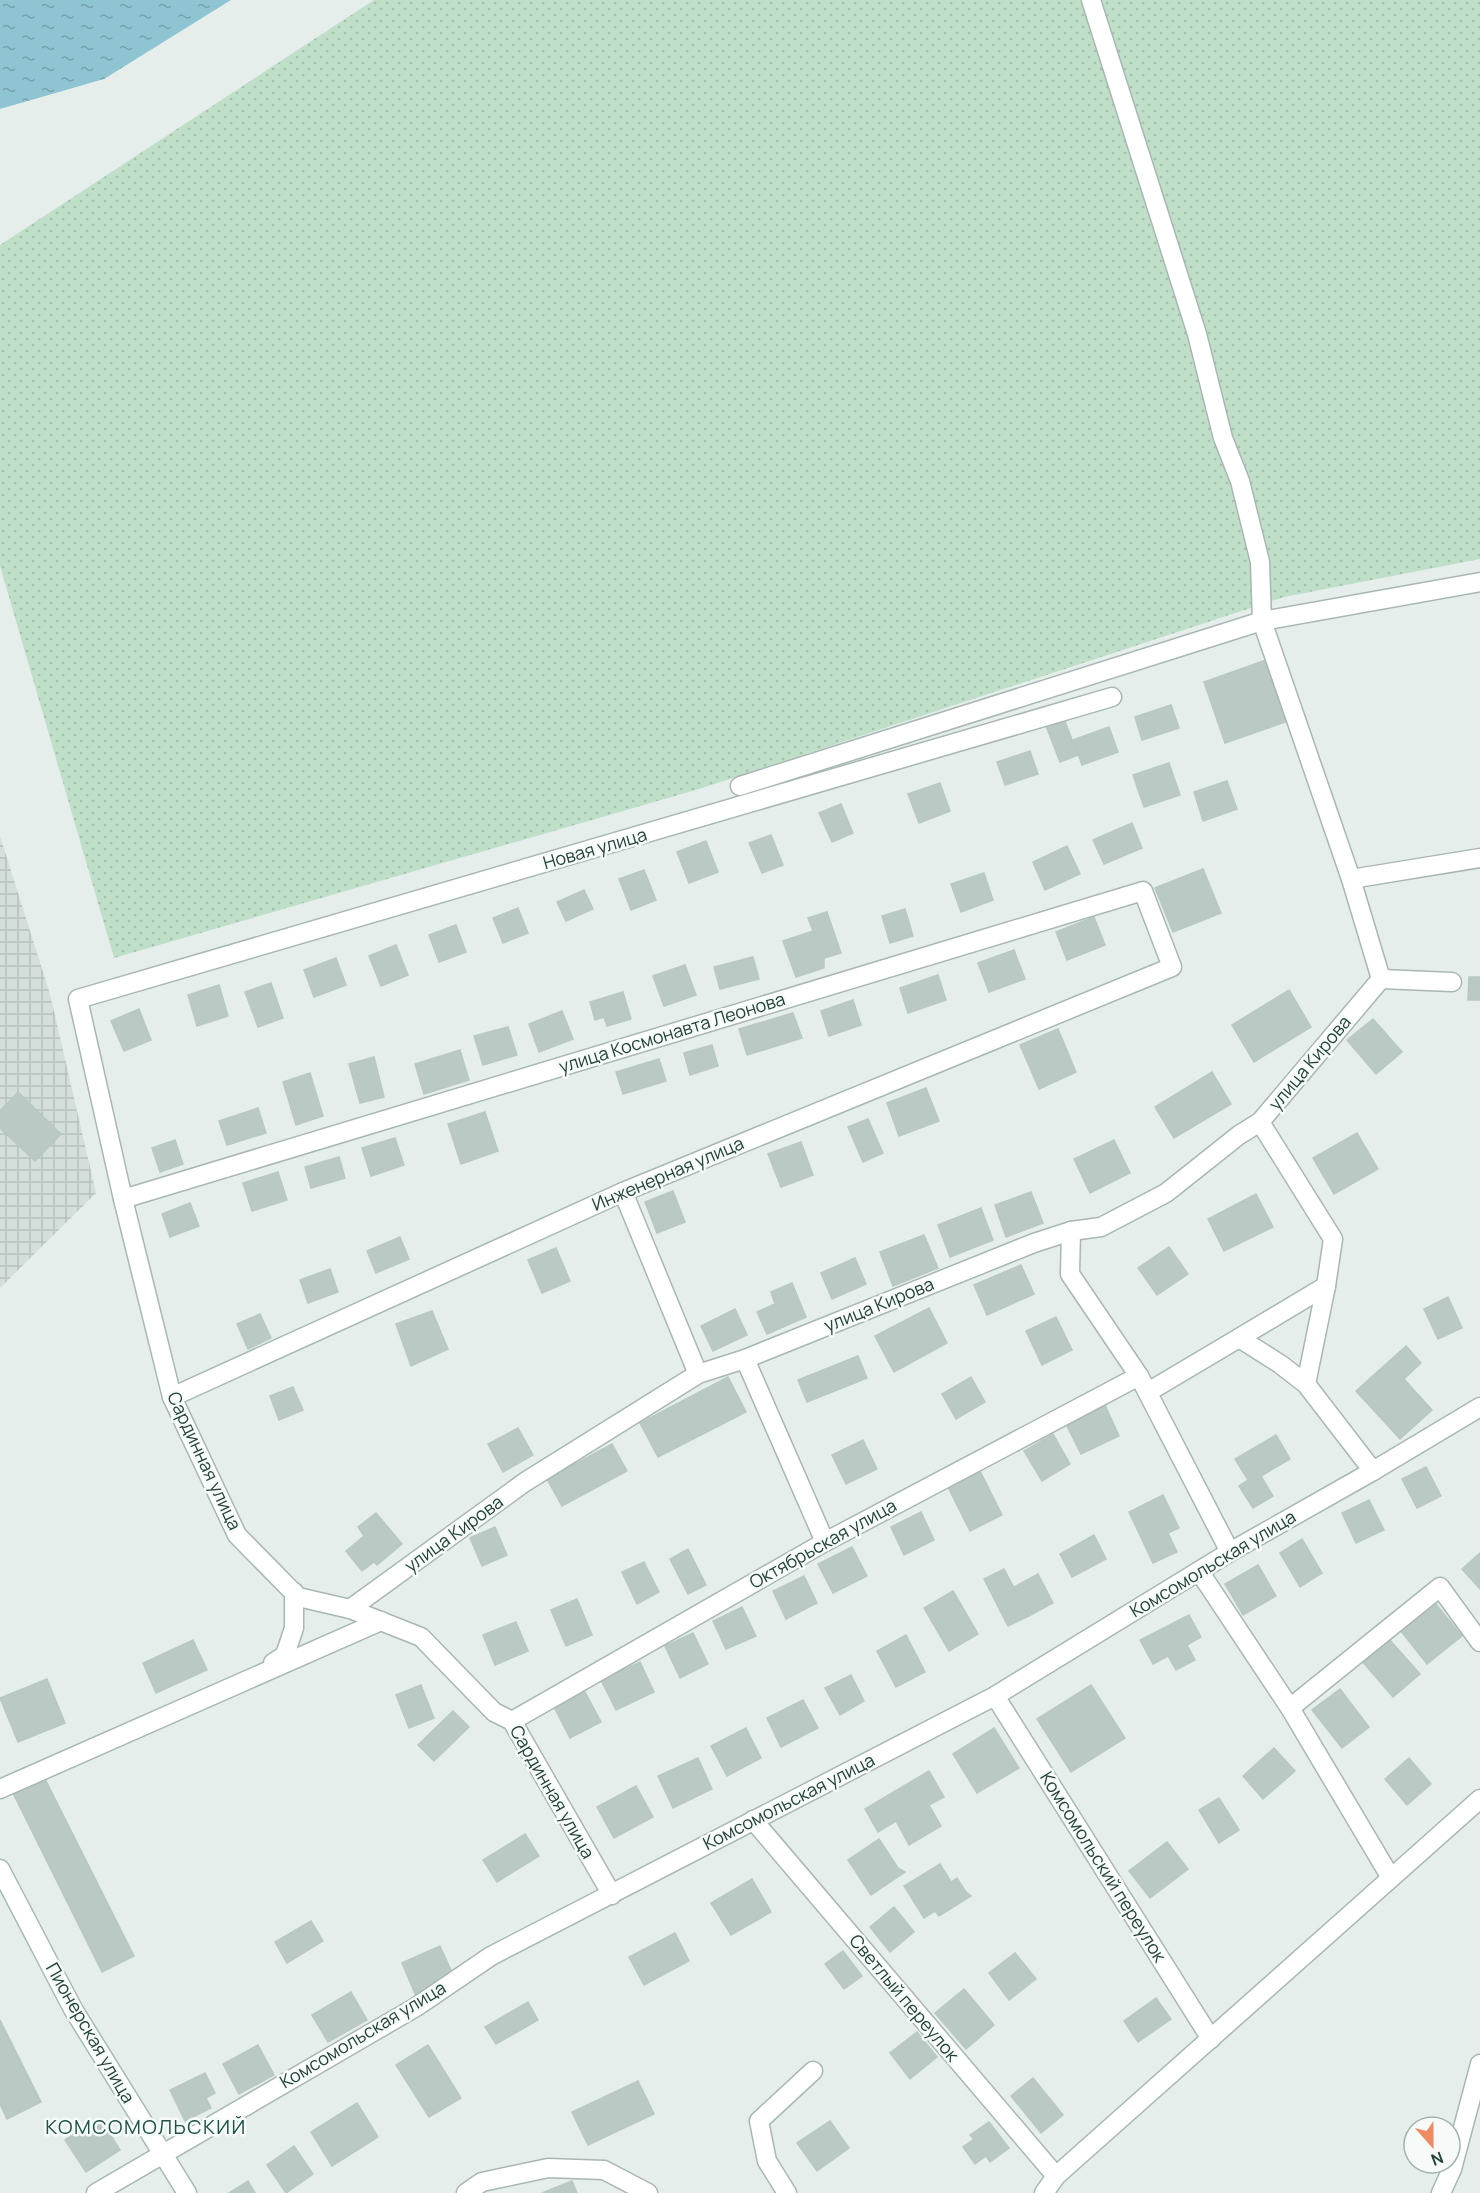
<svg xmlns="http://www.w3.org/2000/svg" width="1480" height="2193" viewBox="0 0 1480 2193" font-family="Manrope,sans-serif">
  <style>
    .industrial { fill: url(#industrial-grid) }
    .grass { fill: url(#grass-dots) }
    .water { fill: url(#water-ripples) }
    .building { fill: #bbc9c4; stroke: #b8c8c2; stroke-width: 1.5 }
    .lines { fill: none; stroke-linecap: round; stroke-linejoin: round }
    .street-casing { stroke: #a8b7b2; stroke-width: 21 }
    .secondary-casing { stroke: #a4bab3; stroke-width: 21 }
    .street { stroke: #fff; stroke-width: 18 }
    .secondary { stroke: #fff; stroke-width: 18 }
    .labels { text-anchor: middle; stroke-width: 5; stroke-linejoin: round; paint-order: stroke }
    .street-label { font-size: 18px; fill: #24413a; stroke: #f6fbf9 }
    .neighbourhood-label { font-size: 20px; letter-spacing: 1.5px; fill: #205348; stroke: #f6fbf9 }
  </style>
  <defs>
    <pattern id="industrial-grid" width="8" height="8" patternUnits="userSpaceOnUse" patternTransform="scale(1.5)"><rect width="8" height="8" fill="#d4deda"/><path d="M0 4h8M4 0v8" fill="none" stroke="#b6c0bc"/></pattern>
    <pattern id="grass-dots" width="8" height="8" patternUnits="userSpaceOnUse" patternTransform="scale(1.5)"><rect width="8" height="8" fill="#bfdfc9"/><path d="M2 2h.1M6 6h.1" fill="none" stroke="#a4c1ad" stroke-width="1.8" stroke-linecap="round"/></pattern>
    <pattern id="water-ripples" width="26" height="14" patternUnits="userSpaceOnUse" patternTransform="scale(1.5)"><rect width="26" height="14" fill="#8fc5d2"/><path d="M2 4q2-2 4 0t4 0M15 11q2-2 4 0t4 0" fill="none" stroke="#75a2ab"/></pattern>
  </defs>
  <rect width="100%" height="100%" fill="#e6eeeb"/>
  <path class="industrial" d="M0 836 50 994 96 1193 0 1288Z"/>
  <path class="grass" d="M374 0H1480V559L1284 597 699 789 114 958 0 566V245Z"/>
  <path class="water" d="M0 0H231L104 79 0 109Z"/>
  <g class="building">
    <path d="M1269 659 1291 720 1225 743 1204 682Z"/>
    <path d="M1171 705 1179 728 1142 740 1135 717Z"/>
    <path d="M1064 719 1078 755 1060 762 1046 726Z"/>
    <path d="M1109 727 1118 752 1082 765 1073 740Z"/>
    <path d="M1030 751 1038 774 1005 785 997 762Z"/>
    <path d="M1169 763 1180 795 1144 807 1133 775Z"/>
    <path d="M1227 781 1237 809 1203 821 1194 792Z"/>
    <path d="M940 783 950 811 919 823 908 794Z"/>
    <path d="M841 804 853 833 832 842 819 813Z"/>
    <path d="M1132 823 1142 848 1104 864 1093 840Z"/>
    <path d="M771 835 783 865 762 873 749 843Z"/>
    <path d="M706 841 718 872 689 883 677 852Z"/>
    <path d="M1067 846 1080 874 1045 890 1033 862Z"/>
    <path d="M1203 869 1221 913 1173 932 1155 888Z"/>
    <path d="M644 870 656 900 631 910 619 879Z"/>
    <path d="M984 873 993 900 961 912 951 884Z"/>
    <path d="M584 890 593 909 566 921 557 902Z"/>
    <path d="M518 908 528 933 503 943 493 918Z"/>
    <path d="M905 909 913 936 890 943 882 916Z"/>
    <path d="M827 912 841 953 824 958V968L796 977 783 941 813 931 808 918Z"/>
    <path d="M1094 917 1105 945 1067 960 1056 932Z"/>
    <path d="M456 925 466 952 439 962 429 935Z"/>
    <path d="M396 945 408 975 381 986 369 956Z"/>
    <path d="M1014 950 1025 979 989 992 978 963Z"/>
    <path d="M753 957 759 979 720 989 714 967Z"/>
    <path d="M336 958 346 985 314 997 304 970Z"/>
    <path d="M685 965 696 995 664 1006 653 976Z"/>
    <path d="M938 975 946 1000 908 1013 900 988Z"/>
    <path d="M1469 977H1480V1000H1468Z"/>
    <path d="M271 983 283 1018 258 1027 245 992Z"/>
    <path d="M219 985 228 1016 197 1026 188 995Z"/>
    <path d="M1289 990 1311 1027 1254 1062 1232 1025Z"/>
    <path d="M623 992 631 1019 607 1026 604 1017 595 1020 590 1002Z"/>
    <path d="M853 1000 861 1025 829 1036 821 1011Z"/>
    <path d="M139 1009 151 1040 124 1051 111 1021Z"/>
    <path d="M562 1011 573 1039 539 1052 529 1024Z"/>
    <path d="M793 1013 802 1038 747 1055 739 1029Z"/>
    <path d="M1373 1019 1402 1052 1376 1074 1347 1040Z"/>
    <path d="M508 1027 517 1055 483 1065 474 1036Z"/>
    <path d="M1058 1029 1076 1072 1039 1089 1020 1045Z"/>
    <path d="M712 1045 718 1066 690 1075 684 1053Z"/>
    <path d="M460 1050 469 1080 424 1094 415 1064Z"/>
    <path d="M374 1057 384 1097 360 1103 349 1064Z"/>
    <path d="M659 1059 666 1081 623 1094 616 1072Z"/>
    <path d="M1212 1072 1231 1104 1174 1138 1155 1107Z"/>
    <path d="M310 1073 323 1116 296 1125 283 1082Z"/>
    <path d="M926 1088 939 1121 899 1136 887 1103Z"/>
    <path d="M18 1092 61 1134 35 1161 0 1128V1111Z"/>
    <path d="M258 1108 266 1133 227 1145 219 1121Z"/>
    <path d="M485 1112 498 1151 461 1164 448 1124Z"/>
    <path d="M868 1119 883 1153 863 1162 848 1127Z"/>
    <path d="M1357 1133 1378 1169 1334 1194 1313 1158Z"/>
    <path d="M395 1138 404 1165 371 1176 362 1148Z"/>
    <path d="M175 1140 183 1164 160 1172 152 1148Z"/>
    <path d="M1114 1140 1130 1173 1090 1193 1074 1159Z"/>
    <path d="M801 1142 813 1175 781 1187 768 1154Z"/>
    <path d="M339 1157 345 1178 311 1188 305 1167Z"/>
    <path d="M278 1172 287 1200 252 1211 243 1183Z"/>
    <path d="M673 1191 685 1222 657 1233 645 1202Z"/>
    <path d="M1031 1192 1043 1223 1006 1237 995 1205Z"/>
    <path d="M1256 1194 1273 1227 1224 1251 1208 1219Z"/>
    <path d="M190 1203 199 1226 170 1237 162 1214Z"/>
    <path d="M981 1208 993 1240 950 1257 938 1225Z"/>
    <path d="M924 1235 938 1268 893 1286 880 1252Z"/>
    <path d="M400 1237 409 1259 376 1273 367 1251Z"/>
    <path d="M1169 1247 1188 1274 1157 1295 1138 1268Z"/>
    <path d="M556 1248 570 1281 542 1293 528 1260Z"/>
    <path d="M855 1258 866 1284 832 1299 821 1273Z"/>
    <path d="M1021 1265 1034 1294 987 1315 974 1285Z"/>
    <path d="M330 1269 338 1292 308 1303 300 1280Z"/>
    <path d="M792 1283 806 1317 767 1334 757 1312 775 1304 771 1292Z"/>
    <path d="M1448 1297 1462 1328 1438 1339 1424 1309Z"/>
    <path d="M929 1308 947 1343 894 1372 875 1336Z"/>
    <path d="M735 1309 747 1335 713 1351 701 1326Z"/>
    <path d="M432 1311 448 1349 411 1366 396 1324Z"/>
    <path d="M260 1314 271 1338 248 1349 237 1324Z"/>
    <path d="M1056 1317 1072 1350 1042 1365 1026 1331Z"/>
    <path d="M1406 1346 1421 1363 1404 1379 1432 1410 1400 1439 1356 1391Z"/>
    <path d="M858 1356 867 1378 807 1402 798 1380Z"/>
    <path d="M728 1377 746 1412 658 1457 640 1423Z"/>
    <path d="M971 1377 985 1402 956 1419 942 1394Z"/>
    <path d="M293 1387 303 1410 279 1420 270 1396Z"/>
    <path d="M1105 1405 1119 1436 1081 1454 1066 1424Z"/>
    <path d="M518 1428 533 1455 503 1472 488 1444Z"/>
    <path d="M1053 1434 1070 1464 1042 1481 1024 1451Z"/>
    <path d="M1276 1435 1290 1459 1261 1476 1273 1496 1253 1508 1239 1486 1248 1480 1235 1459Z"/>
    <path d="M863 1440 877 1469 846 1484 832 1455Z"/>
    <path d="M612 1444 627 1471 562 1506 547 1479Z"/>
    <path d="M1426 1467 1441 1496 1417 1508 1402 1479Z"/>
    <path d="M980 1471 1002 1515 970 1531 948 1487Z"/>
    <path d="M1163 1495 1179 1528 1168 1533 1177 1552 1153 1563 1129 1512Z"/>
    <path d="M1369 1500 1384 1530 1356 1543 1342 1513Z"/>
    <path d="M921 1512 934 1540 904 1555 891 1527Z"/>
    <path d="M376 1513 402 1544 377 1565 374 1562 362 1571 346 1551 364 1536 358 1527Z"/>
    <path d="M495 1527 507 1555 482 1566 470 1538Z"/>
    <path d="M1094 1535 1106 1559 1072 1577 1060 1554Z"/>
    <path d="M1302 1539 1322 1573 1300 1587 1280 1553Z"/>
    <path d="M852 1547 867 1576 833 1593 818 1564Z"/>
    <path d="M688 1549 706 1585 688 1594 670 1559Z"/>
    <path d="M1480 1553V1589L1462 1569Z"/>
    <path d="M644 1562 659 1592 637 1604 622 1572Z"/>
    <path d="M1258 1565 1276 1596 1243 1615 1225 1584Z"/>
    <path d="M1004 1569 1029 1616 1008 1626 984 1579Z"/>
    <path d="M1038 1574 1053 1603 1029 1616 1014 1587Z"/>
    <path d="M804 1576 817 1603 786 1619 773 1591Z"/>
    <path d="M953 1591 978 1634 949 1651 924 1608Z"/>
    <path d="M577 1599 592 1635 566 1646 551 1610Z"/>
    <path d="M1435 1603 1462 1636 1427 1664 1401 1631Z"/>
    <path d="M742 1607 756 1636 726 1649 713 1621Z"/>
    <path d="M1189 1615 1201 1637 1187 1645 1195 1660 1176 1670 1168 1656 1153 1664 1140 1640Z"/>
    <path d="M516 1622 528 1651 495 1665 483 1635Z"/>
    <path d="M693 1633 708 1664 680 1678 665 1646Z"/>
    <path d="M906 1635 925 1672 896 1687 877 1651Z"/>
    <path d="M1388 1638 1420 1674 1393 1697 1362 1661Z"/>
    <path d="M193 1640 207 1670 156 1693 143 1663Z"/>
    <path d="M640 1662 654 1692 616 1710 601 1680Z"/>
    <path d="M851 1675 864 1701 840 1715 825 1688Z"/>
    <path d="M47 1679 65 1723 18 1742 0 1698Z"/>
    <path d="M421 1685 434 1718 409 1728 396 1695Z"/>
    <path d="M1091 1685 1125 1738 1071 1772 1037 1719Z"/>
    <path d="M1340 1689 1369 1727 1342 1748 1312 1710Z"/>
    <path d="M585 1692 601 1722 570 1738 554 1707Z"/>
    <path d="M803 1700 818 1728 781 1747 767 1718Z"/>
    <path d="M453 1711 469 1727 434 1761 418 1745Z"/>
    <path d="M746 1728 761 1758 727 1776 711 1746Z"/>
    <path d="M994 1728 1019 1768 977 1793 953 1754Z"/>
    <path d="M1274 1748 1295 1771 1263 1799 1243 1776Z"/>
    <path d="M698 1758 712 1789 673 1808 658 1776Z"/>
    <path d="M1409 1758 1431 1784 1407 1805 1385 1779Z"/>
    <path d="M929 1771 944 1797 929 1805 941 1826 909 1845 896 1821 878 1832 865 1809Z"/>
    <path d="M44 1777 134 1956 102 1972 13 1793Z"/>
    <path d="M636 1786 653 1817 614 1838 597 1807Z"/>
    <path d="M1219 1798 1239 1830 1219 1843 1199 1810Z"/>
    <path d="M525 1834 539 1856 497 1882 483 1860Z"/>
    <path d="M879 1839 898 1868 905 1872 871 1895 848 1860Z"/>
    <path d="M1167 1842 1188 1869 1150 1898 1129 1871Z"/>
    <path d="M940 1864 951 1882 957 1878 966 1892 971 1896 939 1916 935 1911 924 1918 904 1886Z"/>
    <path d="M752 1879 771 1912 731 1935 711 1903Z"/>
    <path d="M894 1907 914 1932 890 1952 870 1927Z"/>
    <path d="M311 1921 323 1941 287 1963 275 1942Z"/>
    <path d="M675 1933 689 1961 644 1985 629 1957Z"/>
    <path d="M440 1946 455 1979 416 1996 402 1963Z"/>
    <path d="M843 1951 862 1976 844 1989 825 1964Z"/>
    <path d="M1015 1953 1036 1979 1009 2000 989 1973Z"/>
    <path d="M964 1989 994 2025 966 2049 935 2013Z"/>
    <path d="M351 1992 367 2020 328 2042 312 2015Z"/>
    <path d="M1156 1998 1171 2019 1138 2042 1124 2021Z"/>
    <path d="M528 2002 538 2020 496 2044 485 2027Z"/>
    <path d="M0 2020 41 2102 7 2119 0 2104Z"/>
    <path d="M917 2032 937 2057 910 2079 890 2053Z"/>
    <path d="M258 2045 274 2075 239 2094 223 2064Z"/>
    <path d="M428 2045 461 2098 429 2117 396 2065Z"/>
    <path d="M205 2073 215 2093 206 2098 211 2108 185 2121 170 2090Z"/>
    <path d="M1033 2078 1063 2115 1041 2133 1011 2096Z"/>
    <path d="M638 2081 654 2114 588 2145 572 2112Z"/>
    <path d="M357 2103 378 2137 332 2166 311 2132Z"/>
    <path d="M100 2118 120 2150 86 2172 65 2140Z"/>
    <path d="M830 2121 849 2148 817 2171 797 2143Z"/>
    <path d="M989 2122 1009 2148 990 2162 986 2156 975 2164 963 2147 974 2139 970 2135Z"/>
    <path d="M294 2146 313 2174 286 2193 267 2165Z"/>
    <path d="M248 2181 255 2193H229Z"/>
    <path d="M572 2181 577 2193H542Z"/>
  </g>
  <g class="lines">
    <g class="street-casing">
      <g id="street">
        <path d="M1091 0 1197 334 1223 438 1240 481 1260 562 1262 621 1351 879 1381 979"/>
        <path d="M740 786 1262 621 1480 582"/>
        <path d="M1351 879 1480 858"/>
        <path d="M1381 979 1452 982"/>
        <path d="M1260 1122 1333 1239 1326 1286 1239 1338 1280 1364 1306 1384 1373 1471"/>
        <path d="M623 1192 698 1374"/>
        <path d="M123 1199 1143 891 1172 967 623 1192 172 1397"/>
        <path d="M1071 1231 1070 1274 1139 1376 1230 1552"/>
        <path d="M745 1359 825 1542"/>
        <path d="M1306 1384 1326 1286"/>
        <path d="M1148 1392 1239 1338"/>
        <path d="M1199 1571 1290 1708"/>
        <path d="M350 1609 525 1482 698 1374 745 1359 1034 1243 1071 1231 1101 1227 1166 1193 1239 1135 1260 1122 1381 979"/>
        <path d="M273 1663 285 1655 294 1628V1592"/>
        <path d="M995 1696 1211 2039"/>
        <path d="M512 1721 825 1542 1139 1376"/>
        <path d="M0 1789 381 1621"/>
        <path d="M753 1820 1056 2176"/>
        <path d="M1391 1878 1290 1708 1440 1587 1480 1642"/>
        <path d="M612 1895 512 1721 494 1712 421 1637 350 1609 298 1597 237 1535 172 1397 123 1199 78 999 1112 697"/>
        <path d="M96 2193 416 2007 491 1956 995 1696 1230 1552 1373 1471 1480 1407"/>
        <path d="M466 2193 482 2182 548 2168 604 2170 648 2193"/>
        <path d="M787 2193 767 2161 759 2121 813 2071"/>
        <path d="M1044 2193 1056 2176 1480 1799"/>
        <path d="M1441 2193 1452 2169 1480 2064"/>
      </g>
    </g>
    <g class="secondary-casing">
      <path id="secondary" d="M0 1869 73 2009 187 2193"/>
    </g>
    <use href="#street" class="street"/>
    <use href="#secondary" class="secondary"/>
  </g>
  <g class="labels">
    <g class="street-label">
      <text transform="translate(595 849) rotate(-16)" y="6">Новая улица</text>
      <text transform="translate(672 1033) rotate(-17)" y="6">улица Космонавта Леонова</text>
      <text transform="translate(1310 1063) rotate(-50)" y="6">улица Кирова</text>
      <text transform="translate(668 1174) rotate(-23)" y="6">Инженерная улица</text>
      <text transform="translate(879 1305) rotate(-22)" y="6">улица Кирова</text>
      <text transform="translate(204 1461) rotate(65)" y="6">Сардинная улица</text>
      <text transform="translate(454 1534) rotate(-36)" y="6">улица Кирова</text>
      <text transform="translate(823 1544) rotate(-29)" y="6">Октябрьская улица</text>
      <text transform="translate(1213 1564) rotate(-31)" y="6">Комсомольская улица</text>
      <text transform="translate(552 1792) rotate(60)" y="6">Сардинная улица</text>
      <text transform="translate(789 1802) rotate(-27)" y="6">Комсомольская улица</text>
      <text transform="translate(1103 1867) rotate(58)" y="6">Комсомольский переулок</text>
      <text transform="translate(904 1998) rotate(50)" y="6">Светлый переулок</text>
      <text transform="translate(90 2033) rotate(60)" y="6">Пионерская улица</text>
      <text transform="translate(363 2035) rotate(-31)" y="6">Комсомольская улица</text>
    </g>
    <g class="neighbourhood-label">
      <text x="146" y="2134">КОМСОМОЛЬСКИЙ</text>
    </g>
  </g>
  <g transform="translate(1432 2145) rotate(159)"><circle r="28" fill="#f6fbf9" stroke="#a2b1ad" stroke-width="1.5"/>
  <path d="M0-4.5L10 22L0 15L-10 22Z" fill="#f08a62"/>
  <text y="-9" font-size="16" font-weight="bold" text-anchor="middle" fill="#24413a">N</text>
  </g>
</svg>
